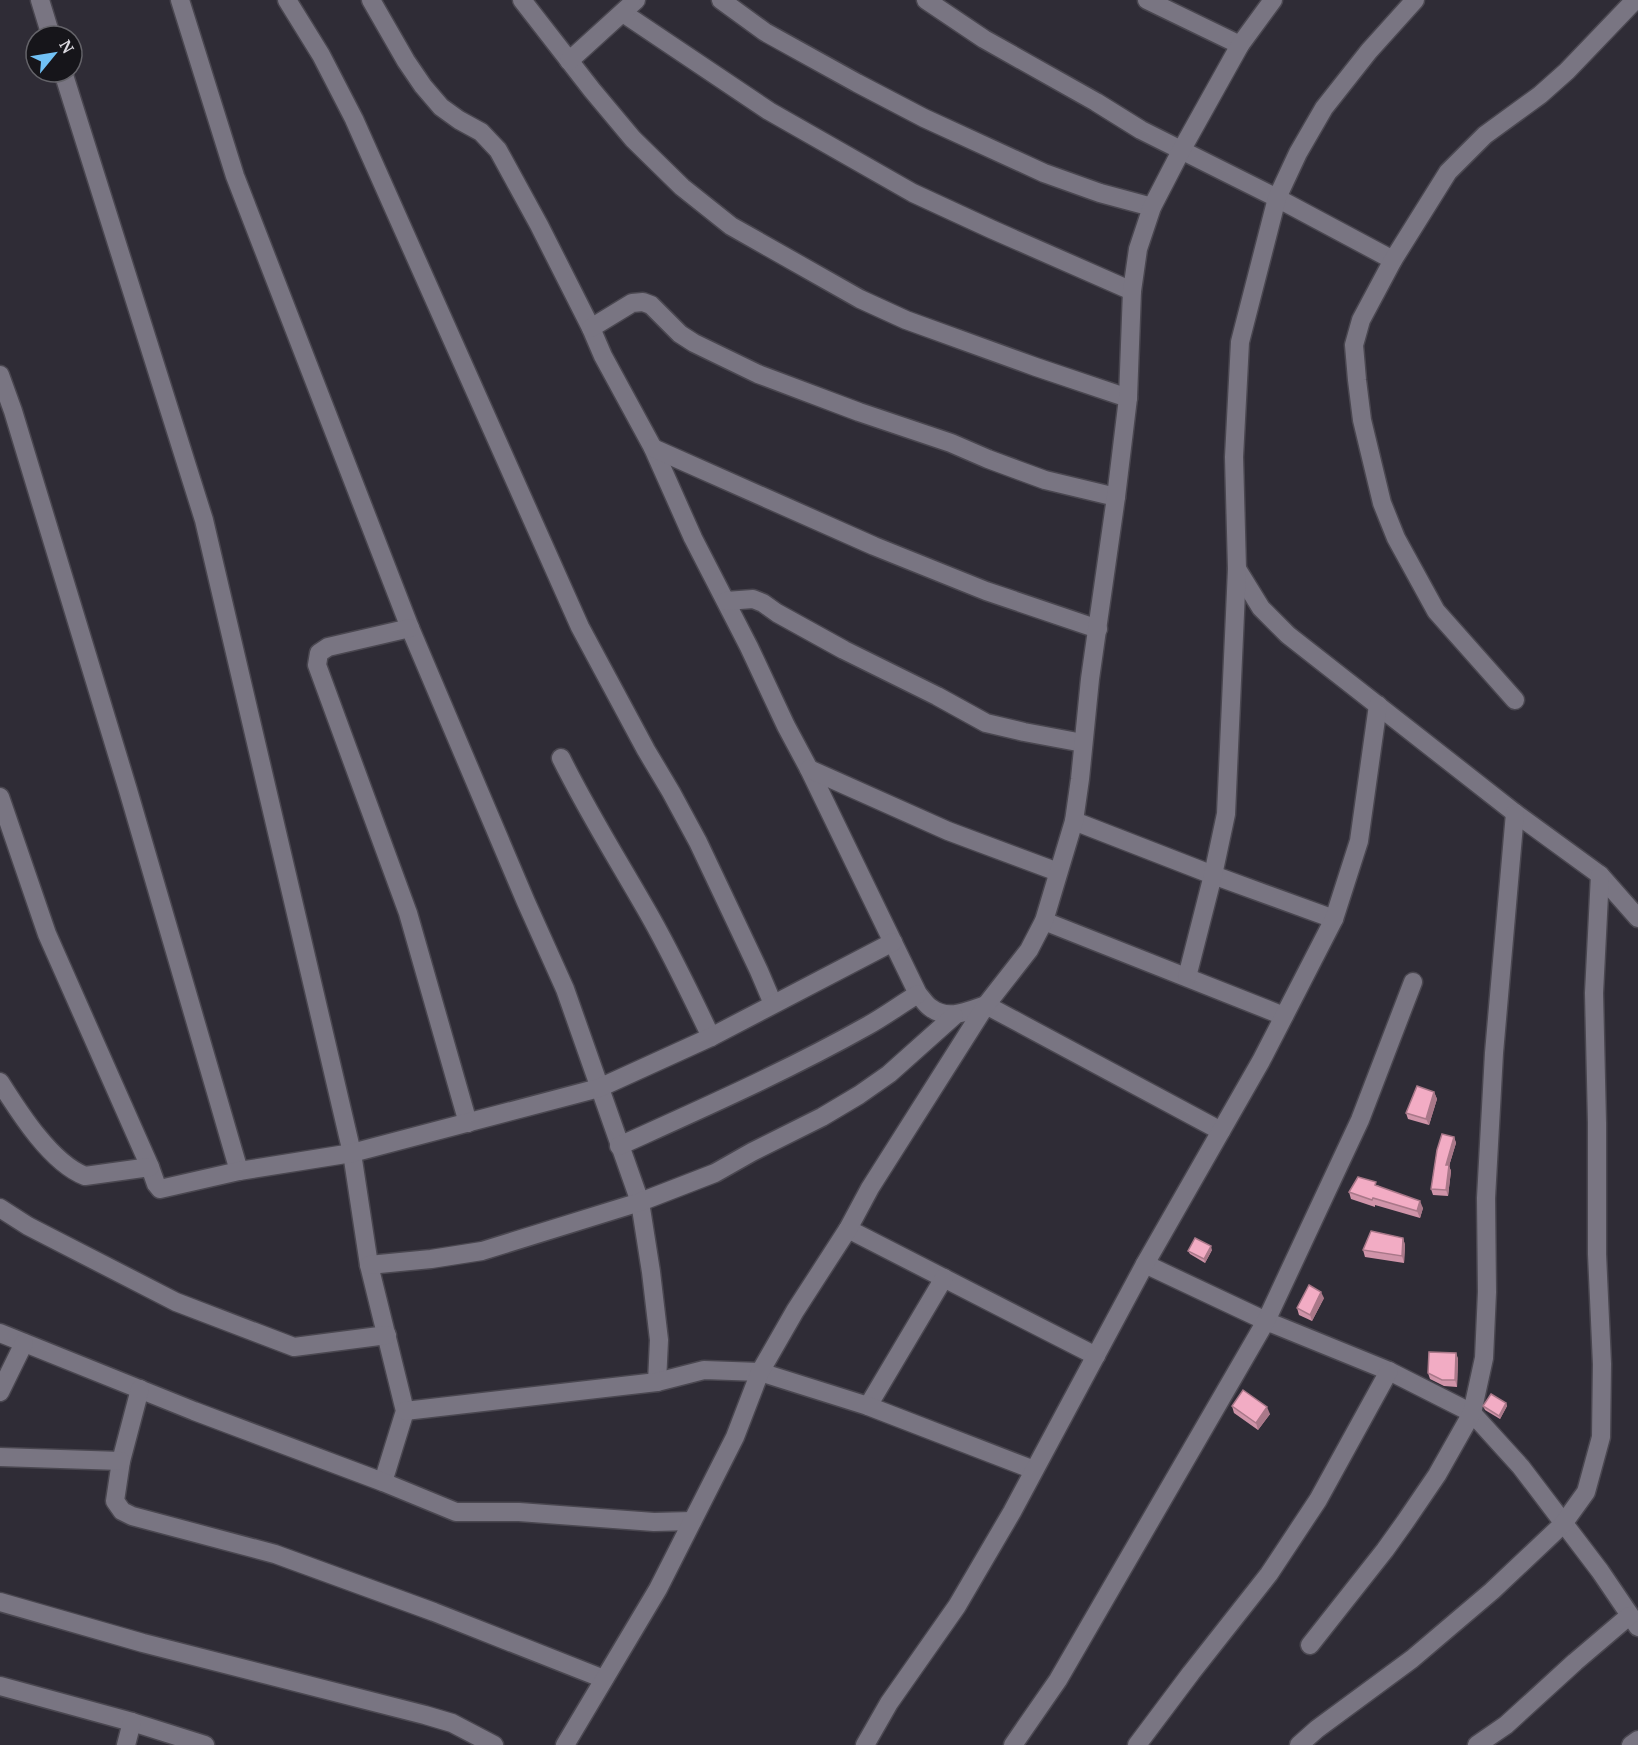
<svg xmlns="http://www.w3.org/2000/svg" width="1638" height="1745" viewBox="0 0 1638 1745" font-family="'PT Serif',serif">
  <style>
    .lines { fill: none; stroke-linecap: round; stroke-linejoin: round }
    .street-casing { stroke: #4a4750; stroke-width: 21 }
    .street { stroke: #797582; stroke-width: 18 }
    .wall { fill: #d094a9 }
    .shaded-wall { fill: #a97889 }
    .building { fill: #f2acc4; stroke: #a97889; stroke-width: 1.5 }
  </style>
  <rect width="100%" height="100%" fill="#2f2c36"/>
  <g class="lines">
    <g class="street-casing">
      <g id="street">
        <path d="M40 0 51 36"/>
        <path d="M180 0 235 176 410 628 526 902 565 989 640 1202 651 1272 659 1340 657 1382"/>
        <path d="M287 0 321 55 354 119 580 627 646 750 671 792 698 842 759 971 773 1004"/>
        <path d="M371 0 406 61 423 86 441 107 459 120 481 132 498 150 539 225 591 328 603 356 653 448 693 538 749 647 786 726 809 769 918 994C922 998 926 1005 931 1008 948 1021 968 1011 986 1005L1221 1131"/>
        <path d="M522 0 592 90 633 139 682 187 731 226 860 299 906 320 1036 367 1128 398"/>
        <path d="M721 0 765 32 857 83 924 118 1044 173 1100 193 1152 207"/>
        <path d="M926 0 984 39 1096 102 1141 130 1277 198 1393 260"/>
        <path d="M1147 0 1240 45"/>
        <path d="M623 13 769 111 913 193 991 229 1132 291"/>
        <path d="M569 61 636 0"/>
        <path d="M63 72 204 520 352 1153 369 1265 405 1411 383 1482"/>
        <path d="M591 328 632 303 643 302 651 305 680 334 694 343 758 374 859 412 951 443 988 459 1045 480 1116 497"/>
        <path d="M0 375 13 411 128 790 239 1171"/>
        <path d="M653 448 874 546 986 591 1098 629"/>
        <path d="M1237 569 1261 608 1288 635 1515 813 1600 875 1638 918"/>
        <path d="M726 601 753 599 763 603 777 613 844 650 937 696 986 723 1024 732 1083 743"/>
        <path d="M410 628 328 647 319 653 317 665 408 913 468 1123"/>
        <path d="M1515 700 1436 611 1396 538 1382 503 1362 420 1357 380 1354 345 1361 320 1393 260 1448 172 1485 135 1540 95 1567 71 1635 0"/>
        <path d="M561 758C588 813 621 865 651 918 673 957 692 997 711 1037"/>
        <path d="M809 769 948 831 1058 872"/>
        <path d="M0 797 47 934 150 1167 156 1184 160 1189 239 1171 352 1153 599 1088 711 1037 893 942"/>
        <path d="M1074 821 1213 875 1334 919"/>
        <path d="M1044 921 1284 1016"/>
        <path d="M1187 977 1213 875 1226 814 1237 569 1234 457 1240 342 1277 198 1298 153 1324 108 1369 51 1415 0"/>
        <path d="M0 1082C19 1112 51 1163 85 1176L150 1167"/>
        <path d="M619 1146C703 1108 787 1071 867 1026 885 1016 901 1004 918 994"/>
        <path d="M0 1208 28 1226 176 1302 294 1347 387 1335"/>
        <path d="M848 1229 1096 1356"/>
        <path d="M1145 1264 1266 1321 1389 1371 1472 1413 1521 1467 1600 1571 1638 1627"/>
        <path d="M369 1265 431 1259 482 1251 640 1202 715 1173 752 1152 822 1117 859 1095 889 1074 954 1016"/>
        <path d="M0 1333 194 1411 383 1482 456 1512H519L654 1522 692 1521"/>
        <path d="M140 1389 121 1461 115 1501 122 1511 132 1516 275 1554 434 1612 604 1679"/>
        <path d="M0 1392 24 1343"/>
        <path d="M868 1406 944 1278"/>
        <path d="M405 1411 657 1382 704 1370 760 1372 868 1406 1034 1470"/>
        <path d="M0 1457 121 1461"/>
        <path d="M0 1602 143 1643 425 1715 452 1723 494 1745"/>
        <path d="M1310 1645 1385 1550 1405 1522 1437 1475 1472 1413 1484 1358 1487 1292 1486 1198 1494 1053 1515 813"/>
        <path d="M0 1686 132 1722 205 1745"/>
        <path d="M126 1745 132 1722"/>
        <path d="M565 1745 658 1589 735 1437 760 1372 795 1311 848 1229 870 1188 986 1005 1029 950 1044 921 1074 821 1080 779 1090 679 1116 497 1128 398 1132 291 1138 249 1152 207 1182 149 1240 45 1273 0"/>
        <path d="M865 1745 889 1703 957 1606 1012 1512 1145 1264 1261 1061 1334 919 1359 841 1378 705"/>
        <path d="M1013 1745 1058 1680 1266 1321 1360 1120 1413 982"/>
        <path d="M1137 1745 1191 1673 1269 1574 1318 1500 1389 1371"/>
        <path d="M1299 1745 1317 1729 1412 1659 1492 1591 1563 1524 1586 1492 1601 1437 1602 1364 1597 1254V1123L1594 993 1600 875"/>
        <path d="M1477 1745 1506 1725 1575 1662 1629 1616"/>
        <path d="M1631 1745 1638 1740"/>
      </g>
    </g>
    <use href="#street" class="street"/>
  </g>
  <g class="wall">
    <path d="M1434 1092 1437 1099 1429 1125 1408 1119 1406 1113Z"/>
    <path d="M1454 1137 1456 1143 1449 1166 1451 1171 1448 1196 1433 1195 1431 1189Z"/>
    <path d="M1377 1185 1423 1208 1420 1218 1375 1205V1207L1351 1199 1349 1192Z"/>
    <path d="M1403 1238 1405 1245 1404 1263 1365 1257 1363 1250Z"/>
    <path d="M1212 1250 1205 1263 1190 1254 1188 1251Z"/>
    <path d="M1324 1298 1312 1321 1299 1315 1297 1308Z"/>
    <path d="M1456 1353 1458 1359 1457 1387 1444 1386 1430 1379 1428 1373Z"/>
    <path d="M1506 1403 1507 1406 1500 1419 1485 1410 1483 1406Z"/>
    <path d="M1232 1406 1270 1414 1258 1430 1234 1413Z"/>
  </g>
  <g class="shaded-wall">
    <path d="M1434 1092 1437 1099 1429 1125 1426 1119Z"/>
    <path d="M1454 1137 1456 1143 1449 1166 1451 1171 1448 1196 1446 1190V1165Z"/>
    <path d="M1420 1201 1423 1208 1420 1218 1417 1211Z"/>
    <path d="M1403 1238 1405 1245 1404 1263 1402 1256Z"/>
    <path d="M1211 1246 1212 1250 1205 1263 1204 1259Z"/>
    <path d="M1321 1292 1324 1298 1312 1321 1310 1315Z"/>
    <path d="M1456 1353 1458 1359 1457 1387 1455 1380Z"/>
    <path d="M1506 1403 1507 1406 1500 1419 1499 1416Z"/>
    <path d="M1267 1407 1270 1414 1258 1430 1256 1423Z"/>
  </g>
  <g class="building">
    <path d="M1417 1086 1434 1092 1426 1119 1406 1113Z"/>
    <path d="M1442 1134 1454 1137 1446 1165H1449L1446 1190 1431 1189 1437 1150Z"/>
    <path d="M1358 1177 1376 1182 1375 1185 1420 1201 1417 1211 1373 1198 1372 1200 1349 1192Z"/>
    <path d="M1371 1231 1403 1238 1402 1256 1363 1250Z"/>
    <path d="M1195 1238 1211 1246 1204 1259 1188 1251Z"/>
    <path d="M1309 1285 1321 1292 1310 1315 1297 1308Z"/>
    <path d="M1429 1352 1456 1353 1455 1380H1442L1428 1373Z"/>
    <path d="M1243 1390 1267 1407 1256 1423 1232 1406Z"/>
    <path d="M1491 1394 1506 1403 1499 1416 1483 1406Z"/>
  </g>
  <g transform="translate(54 54) rotate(60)"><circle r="28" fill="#16151a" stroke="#646369" stroke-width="1.5"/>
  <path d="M0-4.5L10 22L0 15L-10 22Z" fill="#71c1f5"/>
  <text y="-9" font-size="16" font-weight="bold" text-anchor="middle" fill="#dad8df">N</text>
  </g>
</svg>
